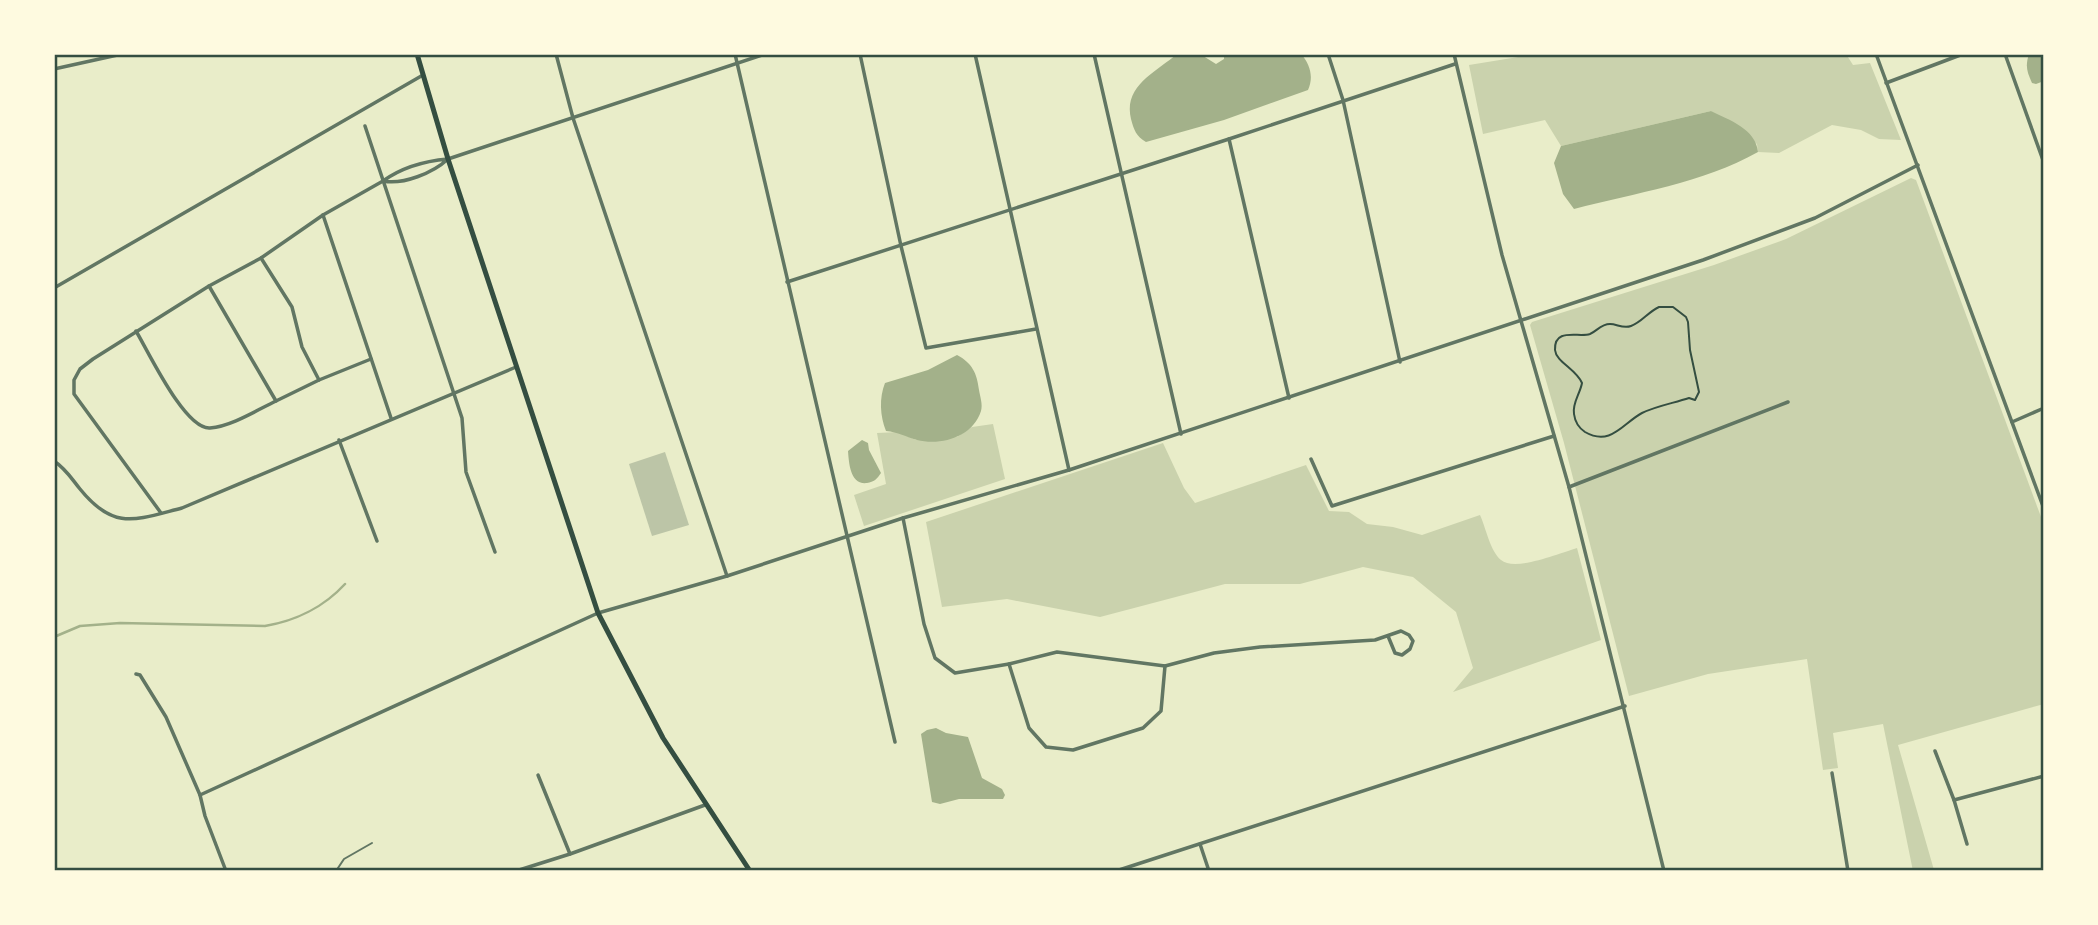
<svg xmlns="http://www.w3.org/2000/svg" width="2098" height="925" viewBox="0 0 2098 925" font-family="'DejaVu Sans',sans-serif">
  <style>
    .green { fill: #cad2ad }
    .water { fill: #a3b18a }
    .lines { fill: none; stroke-linecap: round; stroke-linejoin: round }
    .stream { stroke: #a3b18a; stroke-width: 2.5 }
    .building { fill: #bcc5a7 }
    .path { stroke: #344e41; stroke-width: 2 }
    .service { stroke: #617663; stroke-width: 2 }
    .minor { stroke: #617663; stroke-width: 3.5 }
    .primary { stroke: #344e41; stroke-width: 5 }
    .neatline { fill: none; stroke: #344e41; stroke-width: 2.5 }
  </style>
  <rect width="100%" height="100%" fill="#e9edc9"/>
  <g class="green">
    <path d="M1536 54H1846L1853 65 1870 63 1901 140 1879 139 1861 130 1832 125 1779 153 1758 152 1757 144 1711 111 1561 146 1545 120 1483 134 1469 65Z"/>
    <path d="M1911 178 1916 180 2044 525V704L1898 745 1934 870 1913 871 1883 724 1833 733 1838 768 1823 770 1807 659 1708 674 1629 696 1564 443 1530 325 1532 322 1714 265 1786 239Z"/>
    <path d="M993 424 1005 479 864 526 854 495 886 484 877 433 898 432 916 440 957 437 972 427Z"/>
    <path d="M1163 443 1184 488 1195 503 1306 465 1329 511 1349 512 1367 524 1393 527 1422 535 1480 515C1486 528 1490 551 1501 560 1515 572 1560 553 1577 548L1601 640 1453 692 1473 668 1456 612 1413 577 1363 567 1300 584H1225L1100 617 1007 599 942 607 926 522Z"/>
  </g>
  <g class="water">
    <path d="M1177 54H1200L1216 64 1224 59V54H1301C1310 64 1314 77 1308 90L1224 120 1146 142C1136 136 1134 130 1131 119 1123 86 1156 72 1177 54Z"/>
    <path d="M2029 54H2044V81L2036 84 2032 83C2027 72 2025 66 2029 54Z"/>
    <path d="M1711 111C1729 120 1756 129 1758 152 1703 183 1635 193 1574 209L1563 194 1554 163 1561 146Z"/>
    <path d="M957 355C972 363 977 373 979 390 980 396 983 405 981 411 973 437 941 446 917 440 906 437 898 432 886 431 880 416 879 398 885 383L928 370Z"/>
    <path d="M862 440 868 443 869 450 881 473C877 479 874 482 867 483 850 485 849 463 848 451Z"/>
    <path d="M936 728 946 733 968 737 982 778 1002 789 1005 795 1003 799H959L940 804 932 802 921 734 927 730Z"/>
  </g>
  <g class="lines">
    <path class="stream" d="M54 637 80 626 120 623 265 626C295 621 324 607 345 584"/>
  </g>
  <path class="building" d="M665 452 689 525 652 536 629 464Z"/>
  <g class="lines">
    <path class="path" d="M1659 307H1673L1686 317 1688 322 1690 350 1699 392 1695 400 1689 398C1674 403 1656 406 1642 413 1623 423 1611 447 1585 432 1579 428 1575 422 1574 414 1572 403 1580 394 1582 383 1576 369 1556 362 1555 350 1554 327 1579 338 1590 334 1597 331 1601 324 1610 324 1617 324 1623 329 1631 326 1642 322 1648 312 1659 307Z"/>
    <path class="service" d="M336 871 344 859 372 843"/>
    <g class="minor">
      <path d="M556 54 573 118 727 576"/>
      <path d="M735 54 895 742"/>
      <path d="M860 54 901 246 926 348 1036 329"/>
      <path d="M975 54 1069 470"/>
      <path d="M1094 54 1181 434"/>
      <path d="M1328 54 1343 100 1400 362"/>
      <path d="M1454 54 1502 255 1569 487 1664 871"/>
      <path d="M1876 54 2044 509"/>
      <path d="M2005 54 2044 163"/>
      <path d="M54 69 122 54"/>
      <path d="M1886 83 1963 54"/>
      <path d="M365 126 462 418 466 472 495 552"/>
      <path d="M1229 139 1289 398"/>
      <path d="M448 159C433 173 403 185 383 181 401 168 425 161 448 159L765 54"/>
      <path d="M323 215 391 418"/>
      <path d="M261 258 292 307 302 347 319 380"/>
      <path d="M787 282 1229 139 1455 64"/>
      <path d="M209 286 276 401 319 380 371 359"/>
      <path d="M54 288 423 75"/>
      <path d="M136 331C148 351 185 430 210 428 232 426 257 410 276 401"/>
      <path d="M2012 422 2044 408"/>
      <path d="M339 440 377 541"/>
      <path d="M1311 459 1332 506 1554 436"/>
      <path d="M54 461C66 469 71 478 80 489 114 531 135 520 182 508L516 367"/>
      <path d="M1569 487 1788 402"/>
      <path d="M161 513 74 394V380L80 369 93 359 209 286 261 258 323 215 383 181"/>
      <path d="M903 518 924 624 935 658 955 673 1009 664 1057 652 1165 666 1214 653 1260 647 1375 640 1401 631 1409 635 1413 641 1410 649 1402 655 1395 653 1388 636"/>
      <path d="M1009 664 1029 728 1046 747 1073 750 1143 728 1161 711 1165 666"/>
      <path d="M136 674 140 675 166 717 200 795 205 816 226 871"/>
      <path d="M1935 751 1954 800 1967 844"/>
      <path d="M1832 773 1848 871"/>
      <path d="M538 775 570 854"/>
      <path d="M200 795 598 613 727 576 903 518 1069 470 1703 260 1815 218 1918 165"/>
      <path d="M1954 800 2044 776"/>
      <path d="M1200 844 1209 871"/>
      <path d="M516 871 570 854 705 805"/>
      <path d="M1116 871 1625 706"/>
    </g>
    <path class="primary" d="M417 54 448 159 598 613 663 738 750 871"/>
  </g>
  <rect width="2098" height="925" fill="none" stroke="#fefae0" stroke-width="112"/>
  <rect x="56" y="56" width="1986" height="813" class="neatline"/>
</svg>
